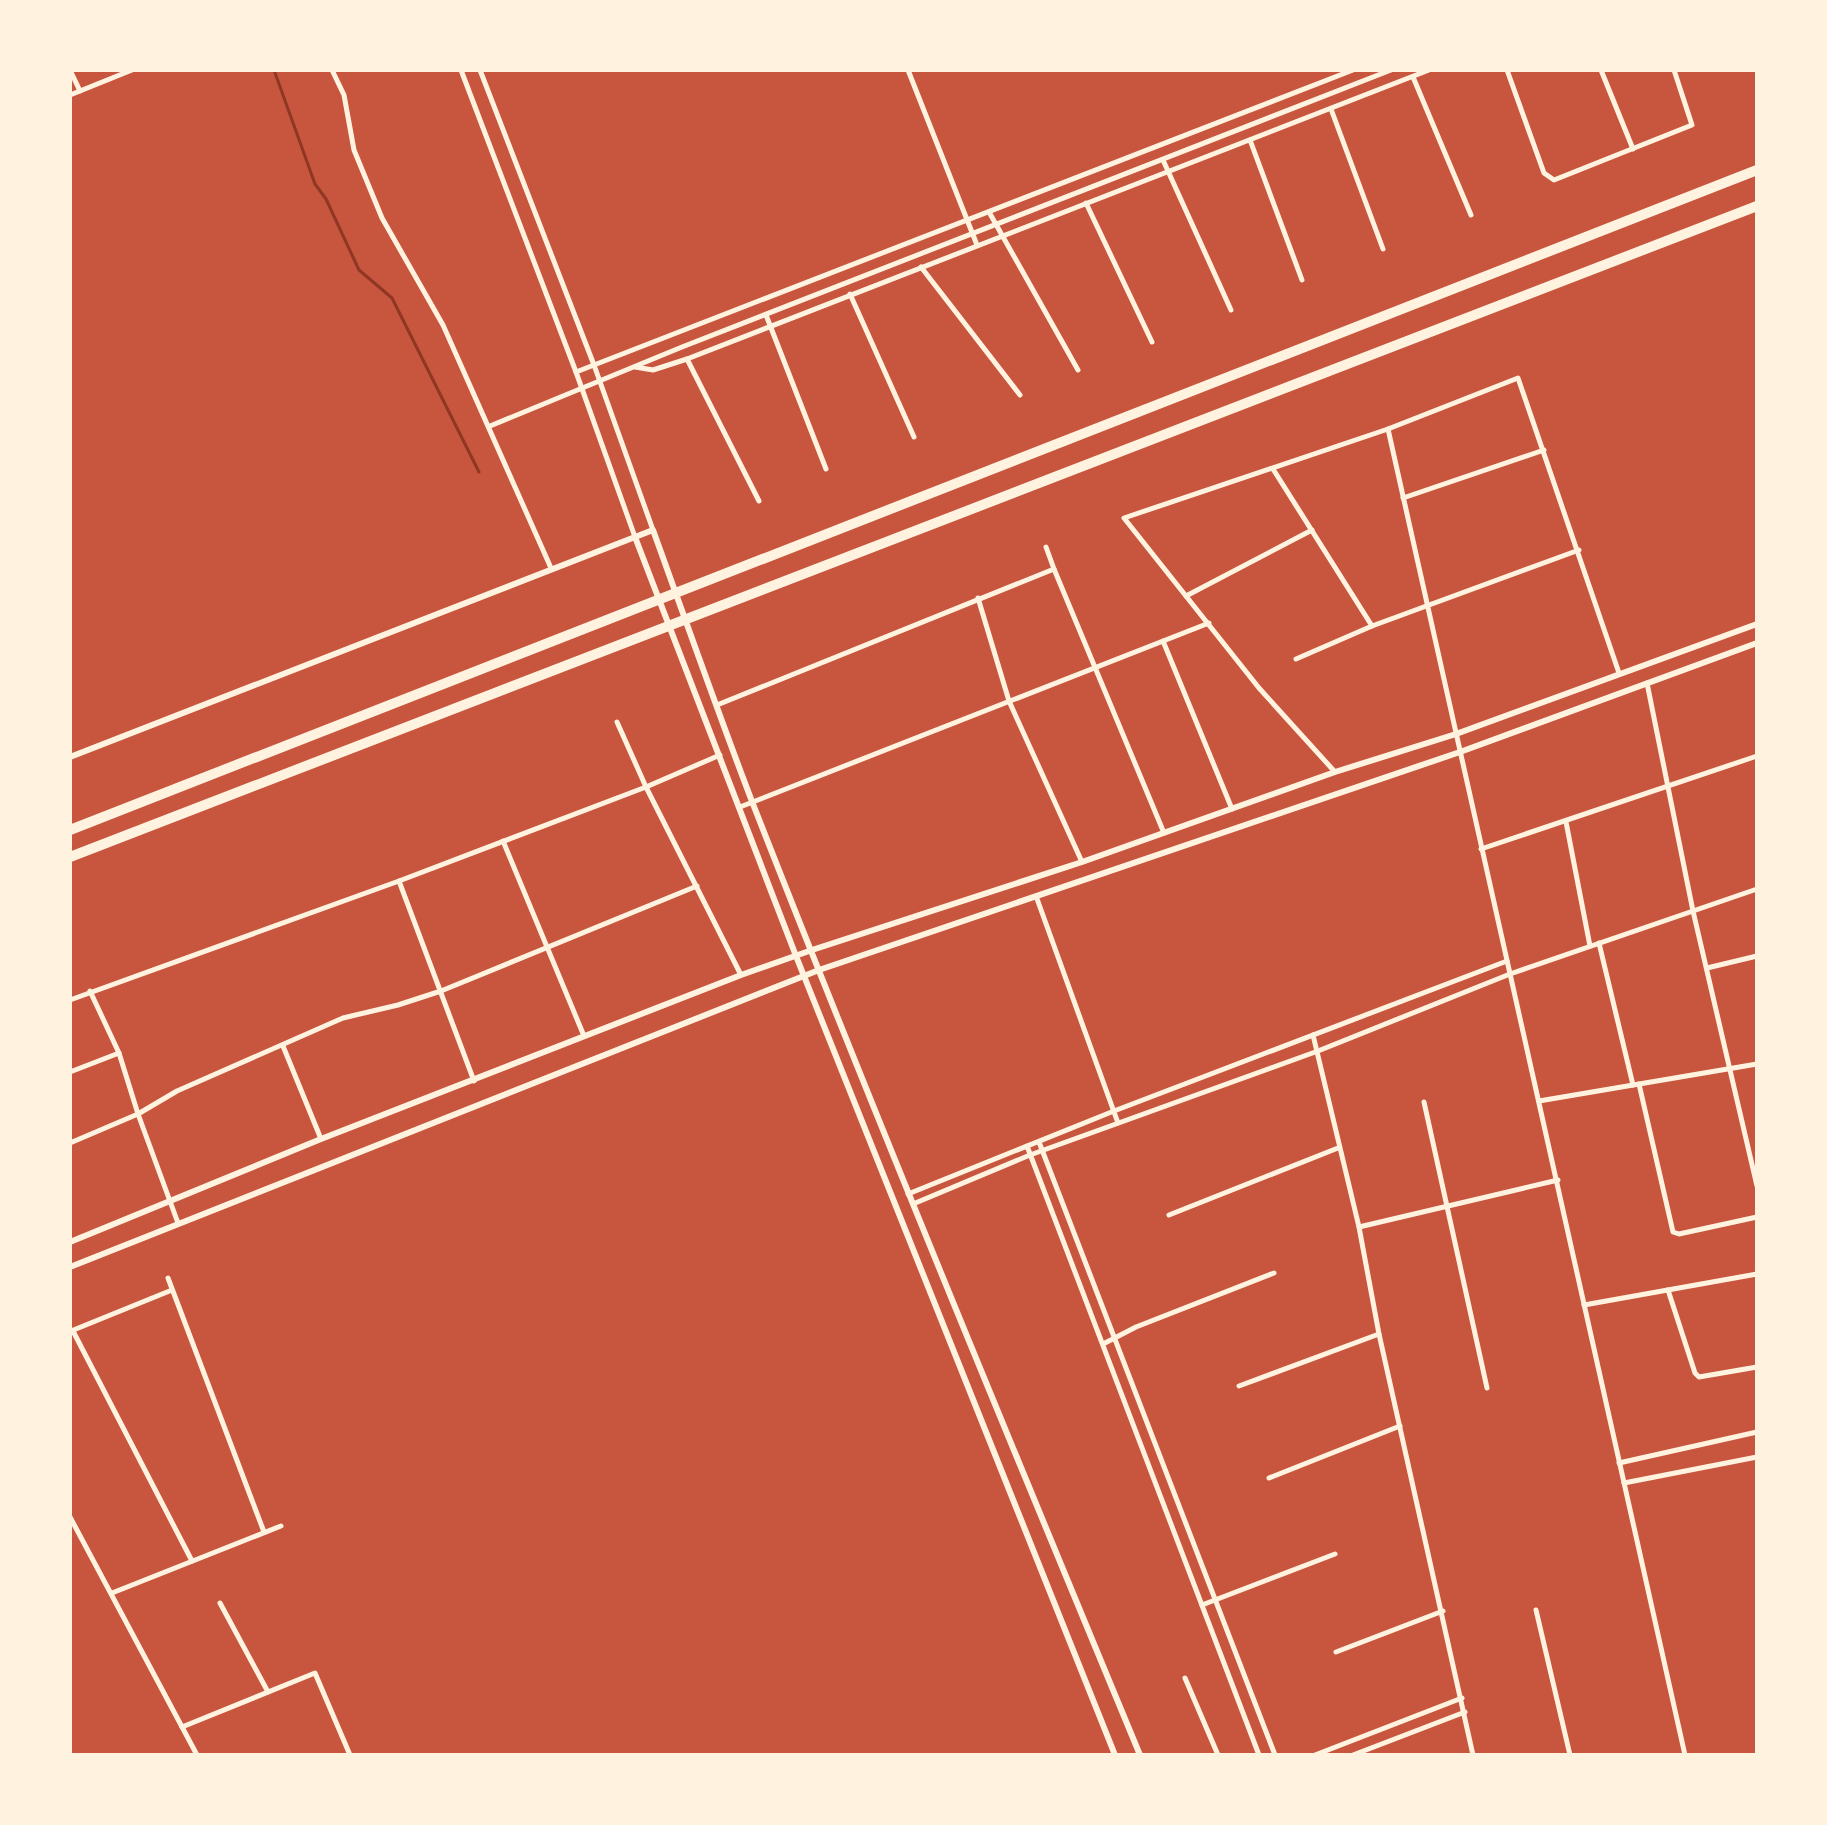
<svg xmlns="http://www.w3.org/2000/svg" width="1827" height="1825" viewBox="0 0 1827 1825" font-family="Manrope,sans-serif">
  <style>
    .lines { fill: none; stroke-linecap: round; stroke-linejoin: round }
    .stream { stroke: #8f3625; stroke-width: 3 }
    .minor { stroke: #fff3e0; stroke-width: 5 }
    .tertiary { stroke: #fff3e0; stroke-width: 6 }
    .motorway { stroke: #fff3e0; stroke-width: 10 }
  </style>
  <rect width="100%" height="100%" fill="#c8553d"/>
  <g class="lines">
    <path class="stream" d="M274 70 315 184 326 199 359 270 392 298 479 472"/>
    <g class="minor">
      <path d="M70 70 80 91"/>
      <path d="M332 70 344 95 354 150 382 218 443 325 551 568"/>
      <path d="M461 70 576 372 635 537"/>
      <path d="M480 70 594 365 653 530"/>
      <path d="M908 70 977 245"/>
      <path d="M1507 70 1544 173 1554 180 1692 125 1674 70"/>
      <path d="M1601 70 1633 149"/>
      <path d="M1413 77 1471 215"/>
      <path d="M70 95 132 70"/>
      <path d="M1331 109 1383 249"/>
      <path d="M1250 140 1302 280"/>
      <path d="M1163 160 1231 310"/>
      <path d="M1086 203 1152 342"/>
      <path d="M989 212 1078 370"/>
      <path d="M921 267 1020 395"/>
      <path d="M850 294 914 437"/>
      <path d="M766 315 826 469"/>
      <path d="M687 359 759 501"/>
      <path d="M635 367 653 370 687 359 1429 70"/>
      <path d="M576 372 1353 70"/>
      <path d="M490 426 682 347 1391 70"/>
      <path d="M1388 429 1685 1755"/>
      <path d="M1273 469 1372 626"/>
      <path d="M1403 498 1544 450"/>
      <path d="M1054 569 1164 833"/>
      <path d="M1186 596 1312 530"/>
      <path d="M978 598 1009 701 1082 862"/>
      <path d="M1163 641 1232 809"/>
      <path d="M1296 659 1372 626 1579 550"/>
      <path d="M1647 683 1693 911 1757 1186"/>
      <path d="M717 705 1054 569 1046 547"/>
      <path d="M617 722 646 787 741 975"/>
      <path d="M1335 772 1259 688 1124 518 1388 429 1518 378 1619 673"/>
      <path d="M740 807 1209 623"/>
      <path d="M1566 822 1590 946"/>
      <path d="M503 841 584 1036"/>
      <path d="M1481 849 1757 756"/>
      <path d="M399 881 474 1081"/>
      <path d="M1036 896 1118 1123"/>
      <path d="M1599 943 1633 1085"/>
      <path d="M1707 968 1757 956"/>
      <path d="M90 991 119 1053 138 1114 178 1223"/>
      <path d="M70 1000 399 881 646 787 720 755"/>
      <path d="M1313 1035 1359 1227 1379 1334 1473 1755"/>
      <path d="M283 1046 321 1139"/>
      <path d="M70 1072 119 1053"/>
      <path d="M1639 1084 1673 1232 1679 1234 1757 1217"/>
      <path d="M1539 1101 1757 1064"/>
      <path d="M1424 1102 1487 1388"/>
      <path d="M1039 1142 1275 1755"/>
      <path d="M70 1143 138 1114 177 1091 343 1018 398 1005 441 991 697 886"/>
      <path d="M1027 1146 1259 1755"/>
      <path d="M908 1194 1114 1111 1507 961"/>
      <path d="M913 1204 1030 1155 1318 1051 1510 974 1757 889"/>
      <path d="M1169 1215 1338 1148"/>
      <path d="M1359 1227 1558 1180"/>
      <path d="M168 1278 264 1532"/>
      <path d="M1668 1290 1695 1373 1699 1377 1757 1367"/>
      <path d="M1584 1305 1757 1274"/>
      <path d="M71 1331 172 1290"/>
      <path d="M73 1331 192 1561"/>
      <path d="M1103 1344 1136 1327 1274 1273"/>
      <path d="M1239 1386 1379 1334"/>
      <path d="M1619 1463 1757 1432"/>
      <path d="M1269 1478 1400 1426"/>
      <path d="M1624 1483 1757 1457"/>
      <path d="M70 1517 197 1755"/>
      <path d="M112 1593 281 1526"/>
      <path d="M220 1603 268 1692"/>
      <path d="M1202 1605 1335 1554"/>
      <path d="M1536 1610 1570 1755"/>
      <path d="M1336 1652 1443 1611"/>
      <path d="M1185 1678 1218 1755"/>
      <path d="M182 1727 315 1673 350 1755"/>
      <path d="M1315 1755 1462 1698"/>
      <path d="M1353 1755 1465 1712"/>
    </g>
    <g class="tertiary">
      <path d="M635 537 796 956 1115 1755"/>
      <path d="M70 757 653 530C686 621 718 713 753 804 878 1123 1009 1439 1140 1755"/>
      <path d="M70 1242 321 1139 741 975 812 950 1082 862 1335 772 1456 734 1757 624"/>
      <path d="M70 1267 819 970 1460 752 1757 643"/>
    </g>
    <g class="motorway">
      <path d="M70 830 1757 170"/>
      <path d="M70 857 1757 206"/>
    </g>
  </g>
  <rect width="1827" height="1825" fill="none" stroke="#fff3e0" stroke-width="144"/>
</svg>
